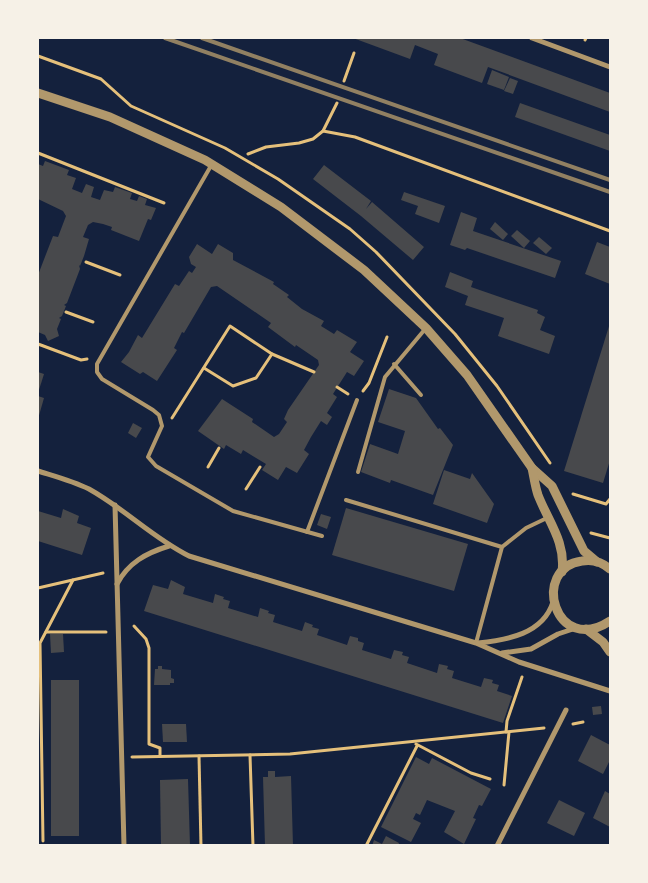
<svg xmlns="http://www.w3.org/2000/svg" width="648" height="883" viewBox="0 0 648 883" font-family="'Varela Round',sans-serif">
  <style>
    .building { fill: #48494c }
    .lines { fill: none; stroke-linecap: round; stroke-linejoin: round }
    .path { stroke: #e5c07b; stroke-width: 3 }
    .service { stroke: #b1986c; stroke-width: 4 }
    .minor { stroke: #b1986c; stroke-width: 5 }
    .tertiary { stroke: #b1986c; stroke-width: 9 }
    .rail { stroke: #918062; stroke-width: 4 }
  </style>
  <rect width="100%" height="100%" fill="#14213d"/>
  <g class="building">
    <path d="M353 38H460L610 93V112L488 67 482 83 434 65 438 54 415 45 410 59Z"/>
    <path d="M492 70 509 77 504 90 487 84Z"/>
    <path d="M510 78 518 81 513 94 504 91Z"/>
    <path d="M520 103 610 135V151L515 117Z"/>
    <path d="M45 161 69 170 67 175 76 178 72 189 82 193 86 184 94 187 91 197 100 200 104 190 113 192 115 187 132 193 130 199 137 201 139 196 147 199 145 205 156 208 151 220 148 219 139 241 111 230 112 227 103 224 93 222 88 225 83 237 89 239 84 256 80 266 79 265 80 269 67 303 64 305 66 306 62 316 59 318 61 319 57 329 59 336 48 341 45 335 38 332V275L53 236 58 237 66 216 63 211 38 199V164L43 166Z"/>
    <path d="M324 165 371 201 366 209 372 202 424 247 413 260 361 216 313 179Z"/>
    <path d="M404 192 445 206 439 223 415 214 418 206 401 200Z"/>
    <path d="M461 212 477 218 473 231 561 261 555 278 467 248 465 250 450 245Z"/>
    <path d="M495 222 508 234 503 240 490 229Z"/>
    <path d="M517 230 530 241 524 248 511 236Z"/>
    <path d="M539 237 552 248 546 254 533 243Z"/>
    <path d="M597 242 610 247V284L585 274Z"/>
    <path d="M197 244 212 254 218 244 233 253V260L274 282 273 284 289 295 287 297 302 309 324 321 321 326 334 334 337 330 357 342 350 352 364 361 354 376 347 372 333 394 337 397 327 413 332 417 327 425 321 421 311 437 304 450 309 454 297 473 286 467 278 480 262 470 266 464 243 450 241 454 226 445 224 449 198 431 222 399 253 419 252 422 274 437 279 434 287 422 284 419 288 410 319 365 318 360 296 345 295 347 268 327 271 323 217 286 211 287 184 333 182 332 174 348 177 350 157 381 143 372 140 374 121 362 129 352 138 335 142 338 175 284 179 286 189 271 192 273 196 267 191 264 189 257Z"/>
    <path d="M450 272 473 281 471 287 538 310 537 313 545 317 540 330 555 336 549 354 498 336 504 318 465 305 468 296 445 287Z"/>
    <path d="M610 323V460L603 483 564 471Z"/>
    <path d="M38 372 44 374 38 393Z"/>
    <path d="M389 389 416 398 438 429 440 428 453 445 433 495 391 480 390 483 361 472 370 444 398 454 405 431 378 422Z"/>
    <path d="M38 396 44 398 38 419Z"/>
    <path d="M133 423 142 428 136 438 128 433Z"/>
    <path d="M444 470 470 479 472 473 494 504 487 523 433 504Z"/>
    <path d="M346 508 468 544 454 591 332 555Z"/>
    <path d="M63 509 79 516 77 523 91 528 82 555 38 541V511L61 518Z"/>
    <path d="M321 514 331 517 327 529 317 525Z"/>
    <path d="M171 580 185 587 183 594 213 603 215 594 224 597 223 599 230 601 228 608 258 617 260 608 269 611 268 613 275 615 273 622 302 631 305 622 313 625 312 627 319 629 317 635 347 645 350 636 358 638V641L364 643 362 650 391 659 394 650 403 652 402 655 409 657 407 663 437 673 439 664 448 666 447 669 454 671 452 678 481 687 484 678 493 680 492 683 499 685 497 691 512 696 503 723 144 611 153 585 168 589Z"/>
    <path d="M50 634H63L64 652 51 653Z"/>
    <path d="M158 666H162V669L171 670V678L174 679V683H170V685H154L155 669H158Z"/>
    <rect x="51" y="680" width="28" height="156"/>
    <path d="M601 706 602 714 593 715 592 707Z"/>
    <path d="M162 724H186L187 742H163Z"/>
    <path d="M591 735 610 745V760L603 774 578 761Z"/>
    <path d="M416 757 429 764 432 758 491 789 482 806 479 805 473 818 476 819 464 844 444 832 455 811 427 800 420 815 416 813 413 819 421 823 411 842 381 827Z"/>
    <path d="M268 771H275V777L291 776 293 846H265L263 777H268Z"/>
    <path d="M188 779 190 846H161L160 780Z"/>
    <path d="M605 791 610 794V827L593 818Z"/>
    <path d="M559 800 585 813 574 836 547 823Z"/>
    <path d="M386 836 399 843 398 846H372L374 840 382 844Z"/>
  </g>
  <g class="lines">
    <g class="path">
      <path d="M585 40 586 38"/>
      <path d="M38 56 101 79 131 106 225 148 278 179 350 229 376 252 455 334 497 386 550 463"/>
      <path d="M344 81 354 53"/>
      <path d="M323 131 355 137 610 231"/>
      <path d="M38 153 164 203"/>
      <path d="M248 154 266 147 299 143 313 139 323 131 337 103"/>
      <path d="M86 262 120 275"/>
      <path d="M66 312 93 322"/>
      <path d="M38 344 81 360 87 359"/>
      <path d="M204 368 233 386 256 378 272 354"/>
      <path d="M337 387 348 394"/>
      <path d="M363 391 369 383 387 337"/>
      <path d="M172 418 230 326 272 354 314 372"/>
      <path d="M208 467 219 448"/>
      <path d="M246 489 260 467"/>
      <path d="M573 494 606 504 610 499"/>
      <path d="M591 533 610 538"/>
      <path d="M38 588 103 573"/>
      <path d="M134 626 146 639 149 648V744L160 748V756"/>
      <path d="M46 632H106"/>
      <path d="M573 724 583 722"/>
      <path d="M506 732 507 721 522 677"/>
      <path d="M416 744 471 773 490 779"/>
      <path d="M250 755 253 846"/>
      <path d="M199 756 201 846"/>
      <path d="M132 757 290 754 544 728"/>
      <path d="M504 785 509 732"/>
      <path d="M43 841 40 643 73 580"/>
      <path d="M366 846 417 746"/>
    </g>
    <g class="service">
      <path d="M212 164 97 364V372L102 379 153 410 159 415 162 426 148 457 156 466 233 511 322 536"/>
      <path d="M394 364 421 395"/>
      <path d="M358 472 385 377 426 328"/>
      <path d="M346 500 502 547"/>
      <path d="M307 532 357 400"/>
      <path d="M476 643 502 547 526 528 549 517"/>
    </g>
    <g class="minor">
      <path d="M532 38 610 67"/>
      <path d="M38 471C54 476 73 481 89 489 125 509 153 538 189 556L476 643 519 662 610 691"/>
      <path d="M115 505 124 846"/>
      <path d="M117 584C128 563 146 553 169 546"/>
      <path d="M478 643C507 640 543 634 553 602"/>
      <path d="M502 653 531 649 558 634 576 628"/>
      <path d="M497 846 566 710"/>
    </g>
    <g class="tertiary">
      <path d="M38 93 110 117 205 160 281 207 364 270 426 328 467 375 532 468 552 486 584 551 597 562"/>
      <path d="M532 468C534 477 535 486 538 495 548 521 566 542 562 572"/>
      <path d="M610 569C602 562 593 559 582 561 530 568 555 657 610 621"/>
      <path d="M586 629 603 642 610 652"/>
    </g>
    <g class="rail">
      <path d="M165 38 610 192"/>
      <path d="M202 38 610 180"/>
    </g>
  </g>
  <rect width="648" height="883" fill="none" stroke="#f6f1e7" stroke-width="78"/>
</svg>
